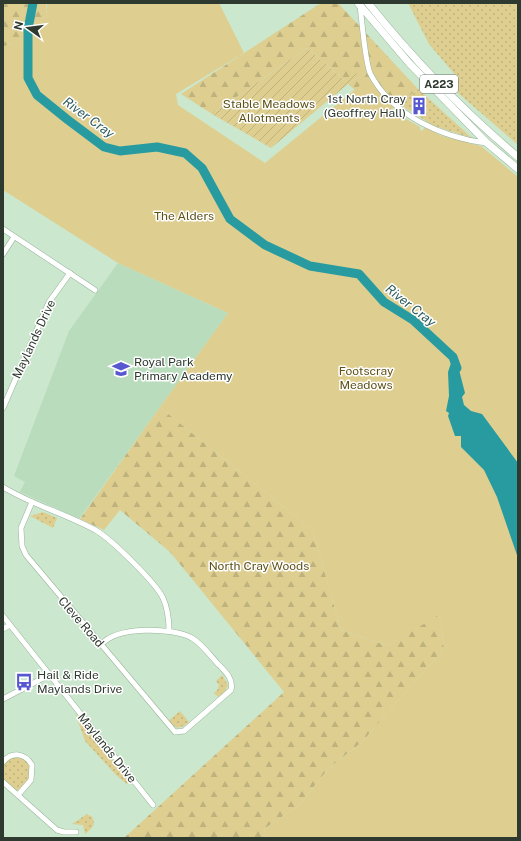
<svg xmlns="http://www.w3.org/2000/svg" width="521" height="841" viewBox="0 0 521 841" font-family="'Public Sans',sans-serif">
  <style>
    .built { fill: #b9dcbd }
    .grass { fill: url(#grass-dots) }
    .forest { fill: url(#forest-firs) }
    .park { fill: #decf91 }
    .garden { fill: url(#garden-furrows) }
    .water { fill: #289ba0 }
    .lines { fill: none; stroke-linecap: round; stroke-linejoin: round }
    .river { stroke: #289ba0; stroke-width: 9 }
    .minor-casing { stroke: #99b49b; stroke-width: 6 }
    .major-casing { stroke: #99b49b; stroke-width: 8 }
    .minor { stroke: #fff; stroke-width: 5 }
    .major { stroke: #fff; stroke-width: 7 }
    .labels { text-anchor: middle; stroke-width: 3; stroke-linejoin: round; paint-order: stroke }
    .shield { fill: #fff; stroke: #6d746d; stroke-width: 1 }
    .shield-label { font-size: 11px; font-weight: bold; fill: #2e392f }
    .poi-label { font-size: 12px; fill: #2e392f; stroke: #fff; text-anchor: start }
    .park-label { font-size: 12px; fill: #5e5118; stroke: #fff }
    .street-label { font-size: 12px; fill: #2e392f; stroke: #fff }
    .water-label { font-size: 13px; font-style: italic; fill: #2c5b5d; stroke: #fff }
  </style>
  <defs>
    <pattern id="grass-dots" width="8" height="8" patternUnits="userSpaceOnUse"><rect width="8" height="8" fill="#decf91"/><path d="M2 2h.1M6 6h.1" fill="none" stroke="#bfb27d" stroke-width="1.8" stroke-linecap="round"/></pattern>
    <pattern id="forest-firs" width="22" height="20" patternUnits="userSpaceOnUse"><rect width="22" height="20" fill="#decf91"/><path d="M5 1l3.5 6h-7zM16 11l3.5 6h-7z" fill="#bfb27d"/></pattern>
    <pattern id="garden-furrows" width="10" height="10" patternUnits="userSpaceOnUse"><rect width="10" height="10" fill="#decf91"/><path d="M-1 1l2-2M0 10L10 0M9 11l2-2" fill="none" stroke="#bfb27d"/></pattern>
  </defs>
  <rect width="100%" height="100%" fill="#cbe7cd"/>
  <path class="built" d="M118 263 228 313 79 519 20 492 25 482 14 476 69 331Z"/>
  <g class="grass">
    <path d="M408 3H518V145L450 86 457 77 429 44Z"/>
    <path d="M418 89 472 138 434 126 399 104Z"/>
    <path d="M43 512 57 518 53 528 30 516Z"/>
    <path d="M222 675 228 685 225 691 218 697 214 693 218 689 219 685 216 681Z"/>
    <path d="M180 711 189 722 184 726 177 728 168 721Z"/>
    <path d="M75 713 126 776 128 785 116 775 85 741Z"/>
    <path d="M17 756 25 760 31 767 30 778 17 791 3 780V765L10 757Z"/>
    <path d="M87 814 92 817C97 825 91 829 85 834L83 825 72 824Z"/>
  </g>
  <g class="forest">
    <path d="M3 3H46L47 15 27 36 3 47Z"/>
    <path d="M321 3H338L418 89 384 115 348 84 366 73 344 80 307 48 212 114 181 94Z"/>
    <path d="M160 407 313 531 341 630 388 646 440 613 444 649 362 742 329 768 298 806 264 829 266 838H124L284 692 170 552 120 510 104 530 80 519Z"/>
  </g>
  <path class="park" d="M47 3H219L244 53 176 94 178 105 265 163 369 78 396 113 420 127V130L422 131 425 127 442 136 481 146 518 177V838H266L264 829 298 806 329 768 362 742 444 649 440 614 388 646 341 630 313 531 160 407 228 313 118 263 3 190V47L27 36 47 15Z"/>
  <path class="garden" d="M307 48 344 80 365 69 366 73 348 84 271 148 212 114Z"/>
  <path class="water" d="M453 357 457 362 465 393 462 397 464 405 471 411 482 414 518 463V558L497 497 484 470 461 447V436H455L448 416 449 413 446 411 449 396 448 372Z"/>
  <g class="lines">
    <path class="river" d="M33 3 28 29V78L37 95 68 120 104 147 120 151 157 147 185 153 202 168 230 219 265 245 310 266 359 274 384 302 413 320 453 357 457 368"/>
    <g class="minor-casing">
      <g id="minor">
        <path d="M360 6C362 21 365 61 370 73 391 115 443 138 487 143"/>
        <path d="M3 229 95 290"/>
        <path d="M3 254 14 237"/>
        <path d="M3 408 49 302 70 273"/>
        <path d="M3 487C32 505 67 514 97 531 112 540 156 583 163 598 168 609 169 619 169 631"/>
        <path d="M32 502 21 528 22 546 26 555 175 732 184 731 231 690C234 679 225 671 218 664 210 655 202 644 192 638 172 627 116 626 101 645"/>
        <path d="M3 616 153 805"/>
        <path d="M3 629 10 625"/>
        <path d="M3 699 49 675"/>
        <path d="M3 762C12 751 25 753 32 765L31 780 18 795"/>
        <path d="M3 782 57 830 64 832H76"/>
      </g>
    </g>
    <g class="major-casing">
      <g id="major">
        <path d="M358 3 409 63 487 143 518 169"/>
        <path d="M368 3C413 59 463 111 518 157"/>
      </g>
    </g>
    <use href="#minor" class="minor"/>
    <use href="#major" class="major"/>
  </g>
  <defs>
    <g id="building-bare" transform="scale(1.38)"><path d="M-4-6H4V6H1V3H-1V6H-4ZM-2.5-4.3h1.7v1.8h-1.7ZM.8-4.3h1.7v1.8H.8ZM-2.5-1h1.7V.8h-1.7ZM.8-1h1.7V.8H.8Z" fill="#5758cf" stroke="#fff" stroke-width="2.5" paint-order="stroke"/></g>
    <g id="school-bare" transform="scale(1.38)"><path d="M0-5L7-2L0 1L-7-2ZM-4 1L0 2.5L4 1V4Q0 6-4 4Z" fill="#5758cf" stroke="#fff" stroke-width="2.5" paint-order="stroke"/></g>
    <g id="bus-bare" transform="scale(1.38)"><path d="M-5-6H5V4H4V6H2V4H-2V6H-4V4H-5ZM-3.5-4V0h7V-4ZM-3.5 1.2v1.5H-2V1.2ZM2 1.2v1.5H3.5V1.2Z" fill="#5758cf" stroke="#fff" stroke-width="2.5" paint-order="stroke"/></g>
  </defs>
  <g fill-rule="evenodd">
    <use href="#building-bare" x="419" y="106"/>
    <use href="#school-bare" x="121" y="369"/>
    <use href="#bus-bare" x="24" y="682"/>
  </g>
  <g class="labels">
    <rect class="shield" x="420" y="75" width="38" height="18" rx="3"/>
    <g class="shield-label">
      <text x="439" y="88">A223</text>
    </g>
    <g class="poi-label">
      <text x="406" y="103" text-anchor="end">1st North Cray<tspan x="406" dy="14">(Geoffrey Hall)</tspan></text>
      <text x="134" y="366">Royal Park<tspan x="134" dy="14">Primary Academy</tspan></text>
      <text x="37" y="679">Hail &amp; Ride<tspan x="37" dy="14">Maylands Drive</tspan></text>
    </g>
    <g class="park-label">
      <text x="269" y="108">Stable Meadows<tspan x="269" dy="14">Allotments</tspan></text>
      <text x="184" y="220">The Alders</text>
      <text x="366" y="375">Footscray<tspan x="366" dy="14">Meadows</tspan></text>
      <text x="259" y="570">North Cray Woods</text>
    </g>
    <g class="street-label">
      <text transform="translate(34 339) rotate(-65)" y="4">Maylands Drive</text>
      <text transform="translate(81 622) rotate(49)" y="4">Cleve Road</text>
      <text transform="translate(107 748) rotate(51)" y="4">Maylands Drive</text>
    </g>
    <g class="water-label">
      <text transform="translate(89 117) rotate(36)" y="5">River Cray</text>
      <text transform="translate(411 305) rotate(38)" y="5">River Cray</text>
    </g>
  </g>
  <rect width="521" height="841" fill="none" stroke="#2e392f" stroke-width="8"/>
  <g transform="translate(28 28) rotate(284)" stroke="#ffffff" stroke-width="3" paint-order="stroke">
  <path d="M0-3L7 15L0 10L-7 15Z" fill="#2e392f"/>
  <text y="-6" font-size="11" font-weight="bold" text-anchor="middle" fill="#2e392f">N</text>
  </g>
</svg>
